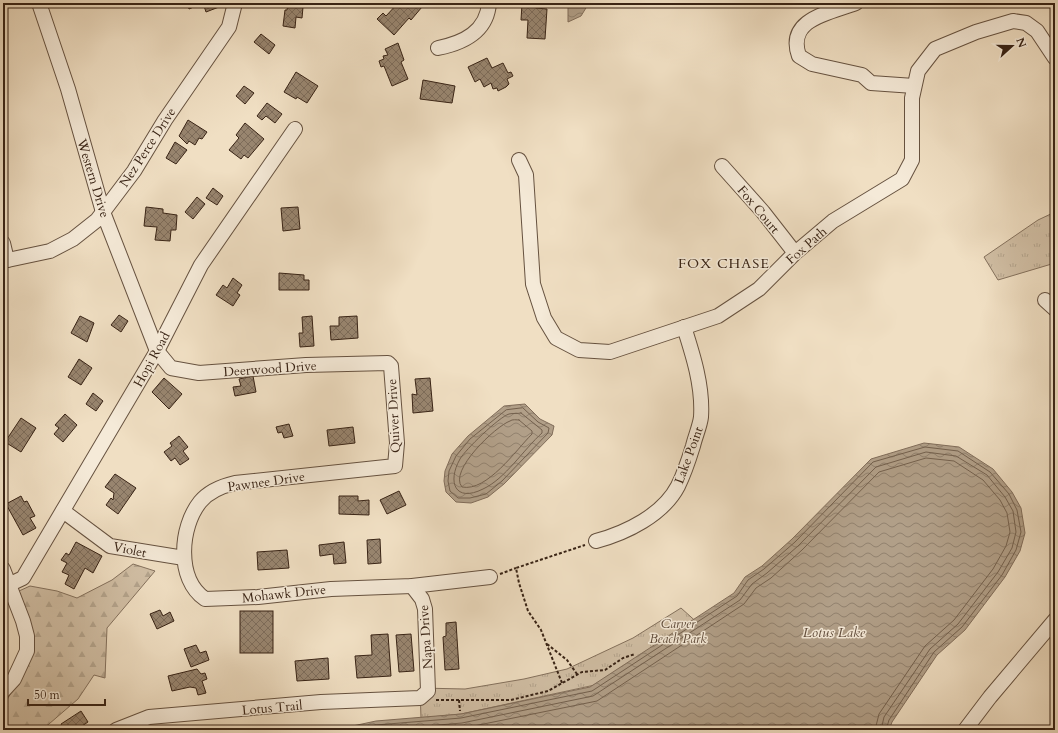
<svg xmlns="http://www.w3.org/2000/svg" width="1058" height="733" viewBox="0 0 1058 733" font-family="Cardo,serif">
  <style>
    .forest { fill: url(#forest-firs); stroke: #84715d }
    .park { fill: url(#park-tufts); stroke: #84715d }
    .water { fill: url(#water-waves); stroke: #816d5a }
    .lines { fill: none; stroke-linecap: round; stroke-linejoin: round }
    .shore { stroke: #74614e; stroke-width: 1 }
    .building { fill: url(#building-cross-hatch); stroke: #382315 }
    .minor-casing { stroke: #665240; stroke-width: 16 }
    .path { stroke: #382315; stroke-width: 2; stroke-dasharray: 3 2; stroke-linecap: butt }
    .minor { stroke: #f5ead8; stroke-width: 14 }
    .labels { text-anchor: middle; stroke-width: 3; stroke-linejoin: round; paint-order: stroke }
    .street-label { font-size: 13px; fill: #382315; stroke: #f5ead8 }
    .park-label { font-size: 13px; font-style: italic; fill: #5e4a39; stroke: #f5ead8 }
    .neighbourhood-label { font-size: 14px; letter-spacing: 1px; fill: #382315; stroke: #f5ead8 }
    .water-label { font-size: 14px; font-style: italic; fill: #624e3d; stroke: #f5ead8 }
  </style>
  <defs>
    <pattern id="forest-firs" width="22" height="20" patternUnits="userSpaceOnUse"><rect width="22" height="20" fill="#d1bfa5"/><path d="M5 1l3.5 6h-7zM16 11l3.5 6h-7z" fill="#b4a48d"/></pattern>
    <pattern id="park-tufts" width="24" height="20" patternUnits="userSpaceOnUse"><rect width="24" height="20" fill="#d1bfa5"/><path d="M3 7l-1-3M5 7V3M7 7l1-3M15 17l-1-3M17 17v-4M19 17l1-3" fill="none" stroke="#b4a48d"/></pattern>
    <pattern id="water-waves" width="16" height="10" patternUnits="userSpaceOnUse"><rect width="16" height="10" fill="#b19f88"/><path d="M0 5q4-4 8 0t8 0" fill="none" stroke="#91816e"/></pattern>
    <pattern id="building-cross-hatch" width="8" height="8" patternUnits="userSpaceOnUse"><rect width="8" height="8" fill="#98856f"/><path d="M0 0l8 8M0 8l8-8" fill="none" stroke="#7d6c5a"/></pattern>
  </defs>
  <rect width="100%" height="100%" fill="#f0dfc3"/>
  <filter id="stains"><feTurbulence type="fractalNoise" baseFrequency=".005" numOctaves="4"/><feColorMatrix values="0 0 0 0 .2 0 0 0 0 .09 0 0 0 0 .02 0 0 0 .5 -.17"/></filter>
  <radialGradient id="worn" r=".72"><stop offset=".6" stop-color="#630" stop-opacity="0"/><stop offset="1" stop-color="#630" stop-opacity=".3"/></radialGradient>
  <path class="forest" d="M133 564 155 571 107 628 105 678 94 675 78 699 42 730H3V707L30 659 29 630 19 591 30 586 57 591 77 598 112 580Z"/>
  <g class="park">
    <path d="M1055 212V263L998 280 984 257 1038 220Z"/>
    <path d="M681 608 701 626 604 683 461 714 421 718 420 688 465 689 524 679 567 669 633 638Z"/>
  </g>
  <g class="water">
    <path d="M568 3H589L581 16 568 22Z"/>
    <path d="M525 404 540 419 554 426 552 435 504 484 488 497 471 503 456 502 446 492 444 481 445 471 452 454 468 436 504 406Z"/>
    <path d="M924 443 959 447 993 469 1012 492 1021 508 1025 533 1020 551 1005 577 965 630 937 655 892 722 889 730H334L376 721 461 714 590 687 734 593 745 577 762 566 792 539 871 459Z"/>
  </g>
  <g class="lines">
    <g class="shore">
      <path d="M523 408 538 422 549 428 548 433 502 481 486 494 470 498H458L450 491 448 481 449 471 456 456 470 439 506 410Z"/>
      <path d="M521 413 542 430V433C524 449 505 479 483 489 455 503 447 482 460 459 465 450 499 417 509 414 513 413 517 414 521 413Z"/>
      <path d="M519 420 532 431V434C516 450 487 492 462 487 448 471 496 426 510 421 512 419 517 420 519 420Z"/>
      <path d="M354 730 376 725 461 718 592 691 737 596 748 580 764 569 795 542 873 462 925 447 958 451 990 472 1009 494 1017 510 1021 532 1016 550 1002 575 962 627 934 652 889 720 886 730"/>
      <path d="M380 730 462 723 593 696 740 600 752 584 767 573 798 546 876 467 926 452 956 456 987 475 1005 497 1013 511 1016 532 1012 548 998 572 958 624 930 649 884 717 881 730"/>
      <path d="M454 730 597 701 744 604 756 588 771 578 802 550 879 472 926 458 954 461 983 480 1000 500 1007 513 1010 532 1006 546 993 569 954 620 925 646 879 714 875 730"/>
    </g>
  </g>
  <g class="building">
    <path d="M187 3H217L219 7 206 12 203 3 189 9Z"/>
    <path d="M288 3H307V7H303L302 18 296 17 295 28 283 26 285 10H287Z"/>
    <path d="M398 3H417L422 7 411 20 409 18 394 35 377 19 383 13 386 16Z"/>
    <path d="M522 4 536 5V8L547 9 545 39 527 38 528 20H521Z"/>
    <path d="M261 34 275 45 269 54 254 42Z"/>
    <path d="M398 43 404 60 401 62 408 79 392 86 384 66 381 67 379 61 384 59 383 56 388 55 385 49Z"/>
    <path d="M487 58 492 68 503 63 508 73 511 72 513 76 507 79 509 84 506 87 498 91 497 88 493 89 491 83 484 87 480 79 475 82 468 67Z"/>
    <path d="M296 72 318 86 307 103 297 97 296 99 284 92Z"/>
    <path d="M423 80 455 86 452 103 420 99Z"/>
    <path d="M244 86 254 93 245 104 236 96Z"/>
    <path d="M267 103 282 114 275 123 266 116 262 120 257 116Z"/>
    <path d="M188 120 207 132 202 139 199 138 195 145 189 141 187 144 179 136Z"/>
    <path d="M245 123 264 139 248 158 244 155 241 159 229 150 239 138 236 135Z"/>
    <path d="M175 142 187 150 176 164 166 158Z"/>
    <path d="M213 188 223 196 217 205 206 198Z"/>
    <path d="M197 197 205 204 193 219 185 212Z"/>
    <path d="M146 207 163 209V213L177 215 176 230H171L170 241 155 240 157 227 144 226Z"/>
    <path d="M298 207 300 229 283 231 281 208Z"/>
    <path d="M279 273 304 275V280H309V290H279Z"/>
    <path d="M233 278 242 285 237 293 240 295 233 306 216 295 223 285 227 288Z"/>
    <path d="M4 293 7 304 3 306V294Z"/>
    <path d="M119 315 128 321 121 332 111 325Z"/>
    <path d="M80 316 94 323 87 342 71 333Z"/>
    <path d="M312 316 314 346 300 347 299 333H303L302 317Z"/>
    <path d="M357 316 358 338 331 340 330 326H339V317Z"/>
    <path d="M79 359 92 368 81 385 68 377Z"/>
    <path d="M253 376 256 392 235 396 233 387 241 386 239 379Z"/>
    <path d="M164 378 182 394 169 409 152 392Z"/>
    <path d="M430 378 433 411 413 413 412 394 417 395 415 379Z"/>
    <path d="M93 393 103 401 96 411 86 404Z"/>
    <path d="M65 414 77 425 63 442 54 434 59 428 55 425Z"/>
    <path d="M21 418 36 428 21 452 5 442Z"/>
    <path d="M289 424 293 436 284 438 282 432 278 433 276 427Z"/>
    <path d="M353 427 355 443 329 446 327 430Z"/>
    <path d="M179 436 188 447 183 451 189 459 180 465 175 458 171 461 164 452 172 446 170 443Z"/>
    <path d="M115 474 136 488 118 514 106 505 111 498 113 500 114 493 105 487Z"/>
    <path d="M399 491 406 505 387 514 380 500Z"/>
    <path d="M21 496 24 502 27 501 35 516 30 518 36 528 23 535 6 504Z"/>
    <path d="M339 496H358V501L369 500V515L339 514Z"/>
    <path d="M380 539 381 563 368 564 367 540Z"/>
    <path d="M76 542 102 556 93 573 85 568 74 589 65 584 69 575 62 572 67 563 61 560 66 553 69 555Z"/>
    <path d="M344 542 346 563 334 564 333 554 320 556 319 545Z"/>
    <path d="M287 550 289 568 258 570 257 552Z"/>
    <path d="M160 610 163 616 170 612 174 621 157 629 150 614Z"/>
    <rect x="240" y="611" width="33" height="42"/>
    <path d="M456 622 459 669 445 670 443 637 446 636V623Z"/>
    <path d="M388 634 391 676 357 678 355 656 372 655 371 635Z"/>
    <path d="M411 634 414 671 399 672 396 635Z"/>
    <path d="M196 645 200 653 206 651 209 660 191 667 184 649Z"/>
    <path d="M328 658 329 679 297 681 295 661Z"/>
    <path d="M197 669 201 674 205 673 207 679 202 681 206 693 198 695 196 688 190 687 172 691 168 676Z"/>
    <path d="M81 711 88 722 76 730H64L61 724Z"/>
  </g>
  <g class="lines">
    <g class="minor-casing">
      <g id="minor">
        <path d="M39 3 68 89 103 212 157 351 171 368 199 373 306 365 388 363 391 366 397 443 395 466 235 483C222 486 209 491 200 502 180 527 176 579 205 599L258 597 331 589 412 586 490 577"/>
        <path d="M856 3C829 13 786 19 799 56L812 64 862 75 871 83 914 86"/>
        <path d="M438 48C463 43 487 32 489 3"/>
        <path d="M519 160 526 175 533 284 544 318 556 338 579 350 610 352 718 316 759 289 795 253 833 221 902 179 912 160V98L918 71 935 49 976 32 1013 21 1026 23 1037 31 1055 58"/>
        <path d="M722 166 763 212 795 253"/>
        <path d="M3 243 7 260"/>
        <path d="M3 261 50 251 73 239 97 220 134 171 165 120 229 27 235 3"/>
        <path d="M1045 300 1055 309"/>
        <path d="M63 511 110 546 184 558"/>
        <path d="M596 541C626 533 663 515 678 486 684 474 689 459 693 446 695 437 700 426 701 417 703 386 693 355 684 327"/>
        <path d="M3 569 23 621 27 636V651L14 679 3 691"/>
        <path d="M6 586 23 578 157 351 201 265 295 129"/>
        <path d="M116 730 149 717 321 702 420 698 428 691 425 609 422 599 412 586"/>
        <path d="M965 730 990 697 1055 620"/>
      </g>
    </g>
    <g class="path">
      <path d="M500 574 516 568"/>
      <path d="M547 644 567 660 577 674"/>
      <path d="M562 683 541 630 528 611 519 583 516 568 585 545"/>
      <path d="M436 700H511L548 691 582 672 605 670 623 658 635 654"/>
      <path d="M459 700 460 711"/>
    </g>
    <use href="#minor" class="minor"/>
  </g>
  <g class="labels">
    <g class="street-label">
      <text transform="translate(147 147) rotate(-57)" y="5">Nez Perce Drive</text>
      <text transform="translate(94 178) rotate(73)" y="5">Western Drive</text>
      <text transform="translate(759 209) rotate(50)" y="5">Fox Court</text>
      <text transform="translate(806 245) rotate(-41)" y="5">Fox Path</text>
      <text transform="translate(151 359) rotate(-61)" y="5">Hopi Road</text>
      <text transform="translate(270 368) rotate(-4)" y="5">Deerwood Drive</text>
      <text transform="translate(393 416) rotate(-93)" y="5">Quiver Drive</text>
      <text transform="translate(688 455) rotate(-70)" y="5">Lake Point</text>
      <text transform="translate(266 481) rotate(-8)" y="5">Pawnee Drive</text>
      <text transform="translate(130 549) rotate(12)" y="5">Violet</text>
      <text transform="translate(284 593) rotate(-6)" y="5">Mohawk Drive</text>
      <text transform="translate(425 637) rotate(-94)" y="5">Napa Drive</text>
      <text transform="translate(272 707) rotate(-5)" y="5">Lotus Trail</text>
    </g>
    <g class="park-label">
      <text x="678" y="628">Carver<tspan x="678" dy="15">Beach Park</tspan></text>
    </g>
    <g class="neighbourhood-label">
      <text x="724" y="268">FOX CHASE</text>
    </g>
    <g class="water-label">
      <text x="834" y="637">Lotus Lake</text>
    </g>
  </g>
  <rect width="1058" height="733" fill="none" stroke="#f0dfc3" stroke-width="16"/>
  <rect x="4" y="4" width="1050" height="725" fill="none" stroke="#382315" stroke-width="2"/>
  <rect x="8" y="8" width="1042" height="717" fill="none" stroke="#382315"/>
  <g transform="translate(1012 46) rotate(69)" stroke="#f5ead8" stroke-width="3" paint-order="stroke">
  <path d="M0-3L7 15L0 10L-7 15Z" fill="#382315"/>
  <text y="-6" font-size="11" font-weight="bold" text-anchor="middle" fill="#382315">N</text>
  </g>
  <path d="M28 699v6h77v-6" fill="none" stroke="#382315" stroke-width="2"/>
  <text x="34" y="699" font-size="12" fill="#382315" stroke="#f5ead8" stroke-width="3" paint-order="stroke">50 m</text>
  <rect width="100%" height="100%" filter="url(#stains)"/>
  <rect width="100%" height="100%" fill="url(#worn)"/>
</svg>
